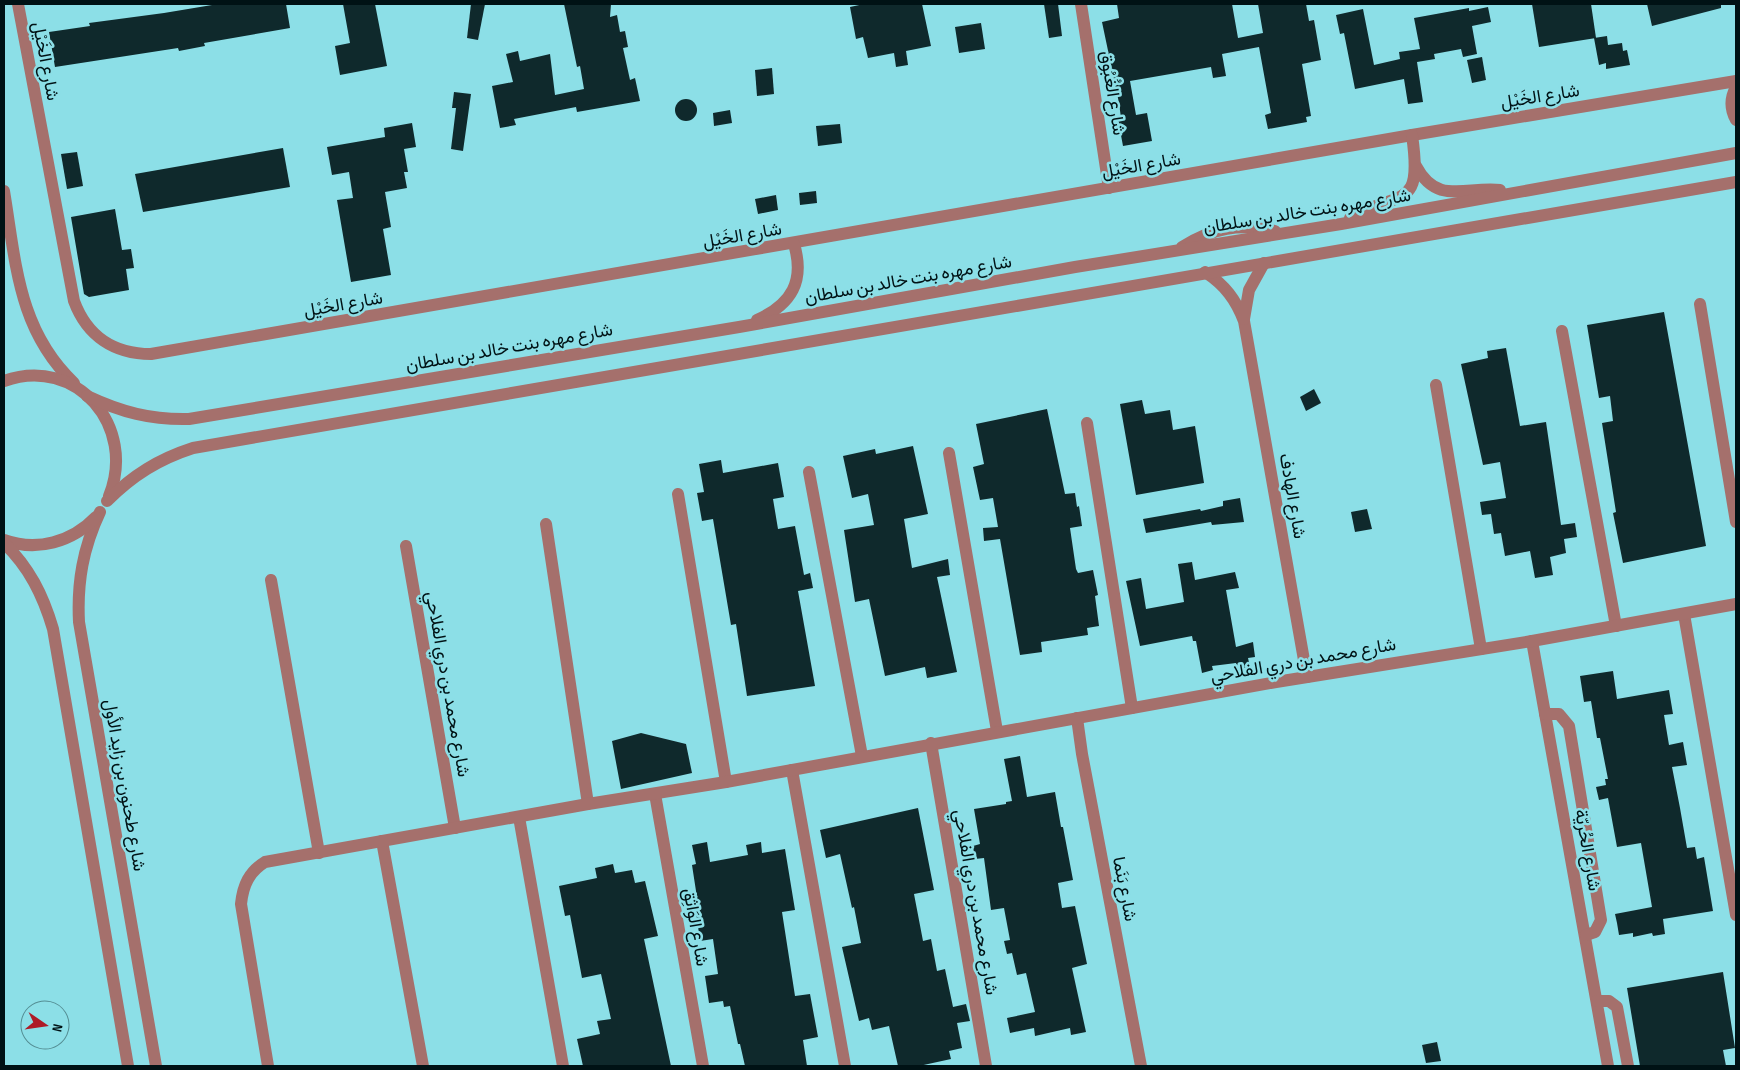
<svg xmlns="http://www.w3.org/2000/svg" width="1740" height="1070" viewBox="0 0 1740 1070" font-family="'Sofia Sans Condensed',Vazirmatn,sans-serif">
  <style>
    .building { fill: #0f292c }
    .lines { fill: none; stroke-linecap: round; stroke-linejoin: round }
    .minor { stroke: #a5706c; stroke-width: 12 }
    .labels { text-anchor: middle; stroke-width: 5; stroke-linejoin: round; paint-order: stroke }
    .street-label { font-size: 18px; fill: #001215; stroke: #8cdfe7 }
  </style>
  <rect width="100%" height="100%" fill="#8cdfe7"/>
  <g class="building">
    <path d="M218 4H286L290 28 204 43 205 46 179 51 178 48 55 67 49 32 90 26 89 23 164 13Z"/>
    <path d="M343 4H375L387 66 340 75 335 46 350 43Z"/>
    <path d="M471 4H485L478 40 467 38Z"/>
    <path d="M564 4H611L610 17 617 15 620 32 625 31 628 47 623 48 630 80 635 78 640 101 577 112 576 107 514 119 516 125 500 128 492 86 513 82 506 54 518 51 520 61 550 54 555 95 584 89 580 66 577 67Z"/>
    <path d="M864 4H922L931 46 906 51 908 65 896 67 894 53 868 58 863 37 856 39 850 7Z"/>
    <path d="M1044 4H1058L1062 36 1049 38Z"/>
    <path d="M1117 4H1232L1238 38 1263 33 1258 4H1306L1309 21 1314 20 1321 60 1302 64 1311 116 1306 117 1307 122 1268 129 1265 115 1271 113 1259 47 1222 54 1226 76 1213 78 1211 67 1130 81 1136 115 1147 113 1152 141 1123 146 1118 119 1121 118 1119 103 1102 22 1119 18Z"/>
    <path d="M1532 4H1591L1596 38 1539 47Z"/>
    <path d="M1647 4H1721V8L1652 26Z"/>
    <path d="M1488 7 1491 22 1472 26 1477 54 1463 57 1461 49 1434 54 1435 59 1417 62 1423 102 1408 104 1404 79 1355 89 1344 33 1340 34 1336 15 1363 9 1374 65 1400 59 1399 52 1420 49 1414 18 1469 8V11Z"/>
    <path d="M981 23 985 49 959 53 955 27Z"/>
    <path d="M1607 36 1608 45 1622 43 1623 51 1627 50 1630 65 1606 69V63L1599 65 1594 38Z"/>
    <path d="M1482 57 1486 80 1472 83 1467 60Z"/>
    <path d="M772 68 774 94 757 96 755 70Z"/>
    <path d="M454 92 471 94 463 151 451 149 456 108H452Z"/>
    <circle cx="686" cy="110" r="11"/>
    <path d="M730 110 732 123 714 126 713 113Z"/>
    <path d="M412 123 416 147 404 149 408 172H404L407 188 385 192 391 227 383 229 391 275 351 282 337 200 353 198 349 172 332 175 327 147 385 137 384 128Z"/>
    <path d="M840 124 842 143 818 146 816 126Z"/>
    <path d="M283 148 290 187 143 212 135 174Z"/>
    <path d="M77 152 83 186 67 189 61 154Z"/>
    <path d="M816 191 817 203 800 205 799 193Z"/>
    <path d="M776 195 778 210 758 214 755 199Z"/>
    <path d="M115 209 122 250 131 249 134 268 126 269 129 290 89 297 84 294 71 217Z"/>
    <path d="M1664 312 1706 546 1623 563 1613 513 1616 512 1602 423 1613 421 1610 396 1599 398 1587 325Z"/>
    <path d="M1506 348 1520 426 1546 422 1561 525 1575 523 1577 537 1564 539 1566 553 1550 557 1553 575 1535 578 1530 551 1505 556 1501 533 1494 534 1491 514 1482 515 1480 502 1506 498 1500 462 1483 465 1461 364 1488 358 1487 351Z"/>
    <path d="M1314 389 1321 403 1306 411 1300 397Z"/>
    <path d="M1142 400 1145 414 1170 410 1173 430 1195 426 1204 483 1136 495 1120 404Z"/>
    <path d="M1047 409 1065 494 1075 493 1077 507 1079 506 1082 526 1070 528 1076 569 1078 573 1093 570 1098 595 1095 596 1099 626 1087 628 1088 635 1041 642 1042 652 1020 655 1000 539 984 541 983 528 998 527 993 498 980 500 973 467 984 464 976 424Z"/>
    <path d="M913 446 928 514 904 519 912 568 948 559 950 575 937 577 957 672 927 678 925 667 885 676 869 599 855 602 844 530 874 525 868 494 852 498 843 456 875 449 876 454Z"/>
    <path d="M721 460 723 473 778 463 784 497 773 499 778 529 795 526 804 575 810 573 813 588 798 591 815 686 747 696 736 624 731 625 713 519 702 521 697 493 704 492 699 464Z"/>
    <path d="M1240 498 1244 522 1212 525 1211 522 1146 533 1143 519 1200 509 1201 511 1223 506V501Z"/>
    <path d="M1367 509 1372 529 1355 532 1351 512Z"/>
    <path d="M1192 562 1195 580 1235 572 1239 588 1226 590 1236 647 1253 642 1255 657 1248 658 1250 667 1237 669 1236 663 1212 666 1213 670 1202 673 1196 641H1193L1192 636 1140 646 1126 581 1141 578 1146 609 1184 602 1178 564Z"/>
    <path d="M1613 671 1617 699 1669 690 1673 714 1664 715 1669 745 1683 742 1687 765 1672 767 1680 808 1687 848 1695 847 1697 859 1704 857 1713 911 1663 919 1665 934 1653 936 1652 933 1633 937V933L1619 935 1617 923 1615 914 1652 907 1641 843 1617 847 1608 798 1599 800 1596 787 1606 785 1605 779H1608L1600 738H1597L1591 701 1584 702 1580 676Z"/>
    <path d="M641 733 686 744 692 773 621 789 612 741Z"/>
    <path d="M1020 756 1027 797 1055 792 1061 827H1063L1073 880 1058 883 1062 908 1075 906 1087 964 1072 968 1086 1032 1071 1035 1070 1028 1035 1036 1034 1028 1010 1033 1007 1018 1035 1012 1026 973 1017 975 1012 953 1007 954 1004 941 1010 940 1004 908 991 910 984 858 975 859 973 846 980 844 974 809 1006 804V802L1012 801 1004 759Z"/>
    <path d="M918 808 934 890 914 894 923 941 931 939 937 971 945 969 953 1007 966 1004 970 1021 957 1023 962 1048 949 1051 951 1059 919 1066H898L889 1026 872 1030 869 1018 859 1021 842 947 861 943 854 907 852 908 840 854 826 858 820 830Z"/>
    <path d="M707 842 710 862 748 855 746 845 761 842 762 853 785 849 795 910 782 912 795 996 810 994 818 1037 803 1040 807 1066H745L740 1044H738L730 1006 724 1007 723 1001 709 1003 705 976 718 974 713 939 700 941 695 905 698 904 692 865 696 864 692 845Z"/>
    <path d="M613 864 615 873 632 870 635 883 645 881 658 936 644 939 671 1066H583L577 1039 600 1034 597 1021 611 1019 601 974 582 978 570 915 565 916 559 886 597 878 595 868Z"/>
    <path d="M1723 972 1735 1048 1723 1050 1726 1066H1640L1627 988Z"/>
    <path d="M1437 1042 1441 1061 1426 1063 1422 1045Z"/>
  </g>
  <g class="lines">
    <g class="minor">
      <path d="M18 4 74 301C87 336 114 354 151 354L1412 135 1736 81"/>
      <path d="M1081 4 1109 188"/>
      <path d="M1736 87C1730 98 1730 109 1736 120"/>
      <path d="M1416 166C1437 206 1466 186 1500 190"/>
      <path d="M4 191C16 263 18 330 74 383"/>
      <path d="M1350 218C1401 189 1423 212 1412 135"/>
      <path d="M1182 247C1212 228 1240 223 1275 231"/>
      <path d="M1205 272C1225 285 1236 300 1244 321L1307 677"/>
      <path d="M1700 304 1736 522"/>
      <path d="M1244 319 1249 290 1264 263"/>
      <path d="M757 320C792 304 805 281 794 244"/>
      <path d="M1562 331 1616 626"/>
      <path d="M4 381C77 355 137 427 109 496"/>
      <path d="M1436 385 1481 649"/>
      <path d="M87 396C121 412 151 420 189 419L739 327 1075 267 1341 224 1736 153"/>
      <path d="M1087 423 1132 708"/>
      <path d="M949 453 997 731"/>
      <path d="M809 472 862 756"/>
      <path d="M678 494 726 782"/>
      <path d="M107 501C133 475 159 459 193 448L1736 182"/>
      <path d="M100 512C83 548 77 582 79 622L156 1066"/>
      <path d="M546 524 588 804"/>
      <path d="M4 540C37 552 72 542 96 517"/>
      <path d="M4 543C29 567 43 595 53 629L128 1066"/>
      <path d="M406 546 455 828"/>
      <path d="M271 580 319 853"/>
      <path d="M1684 614 1736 915"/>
      <path d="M1532 641 1608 1066"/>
      <path d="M1545 714H1559L1569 726 1601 920 1595 932 1586 935"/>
      <path d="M1077 718 1082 754 1141 1066"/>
      <path d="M931 743 986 1066"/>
      <path d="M792 770 845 1066"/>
      <path d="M655 794 703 1066"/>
      <path d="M519 817 563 1066"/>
      <path d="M382 841 423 1066"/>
      <path d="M1597 1001H1609L1617 1007 1628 1066"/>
      <path d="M268 1066 241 904C243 885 249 872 265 862L588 804 726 782 1276 682 1532 641 1736 604"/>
    </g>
  </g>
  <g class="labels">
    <g class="street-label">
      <text transform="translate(46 61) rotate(79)" y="6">شارع الخَيْل</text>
      <text transform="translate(1113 93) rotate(81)" y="6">شارع الغُبُوق</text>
      <text transform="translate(1540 96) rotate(-9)" y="6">شارع الخَيْل</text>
      <text transform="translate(1141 165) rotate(-10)" y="6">شارع الخَيْل</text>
      <text transform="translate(1307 211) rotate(-9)" y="6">شارع مهره بنت خالد بن سلطان</text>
      <text transform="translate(742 235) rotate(-10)" y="6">شارع الخَيْل</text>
      <text transform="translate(908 279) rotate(-10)" y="6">شارع مهره بنت خالد بن سلطان</text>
      <text transform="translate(343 304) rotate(-10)" y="6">شارع الخَيْل</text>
      <text transform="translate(509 347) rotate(-10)" y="6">شارع مهره بنت خالد بن سلطان</text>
      <text transform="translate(1293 496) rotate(80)" y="6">شارع الهادف</text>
      <text transform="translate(1303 660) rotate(-10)" y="6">شارع محمد بن دري الفلاحي</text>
      <text transform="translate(448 684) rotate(80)" y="6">شارع محمد بن دري الفلاحي</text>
      <text transform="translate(125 785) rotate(80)" y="6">شارع طحنون بن زايد الأول</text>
      <text transform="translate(1588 850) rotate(80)" y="6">شارع الحُريّة</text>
      <text transform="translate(1125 889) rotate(79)" y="6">شارع بَنَما</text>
      <text transform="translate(976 902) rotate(80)" y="6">شارع محمد بن دري الفلاحي</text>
      <text transform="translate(696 927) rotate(80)" y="6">شارع الوَاثِق</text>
    </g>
  </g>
  <rect width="1740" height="1070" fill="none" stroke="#001215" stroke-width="10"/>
  <g transform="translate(45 1025) rotate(103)"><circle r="24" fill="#8cdfe7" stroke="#548d93"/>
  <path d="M0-4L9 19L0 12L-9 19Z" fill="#ae1b27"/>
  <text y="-8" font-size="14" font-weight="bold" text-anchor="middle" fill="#001215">N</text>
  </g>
</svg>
